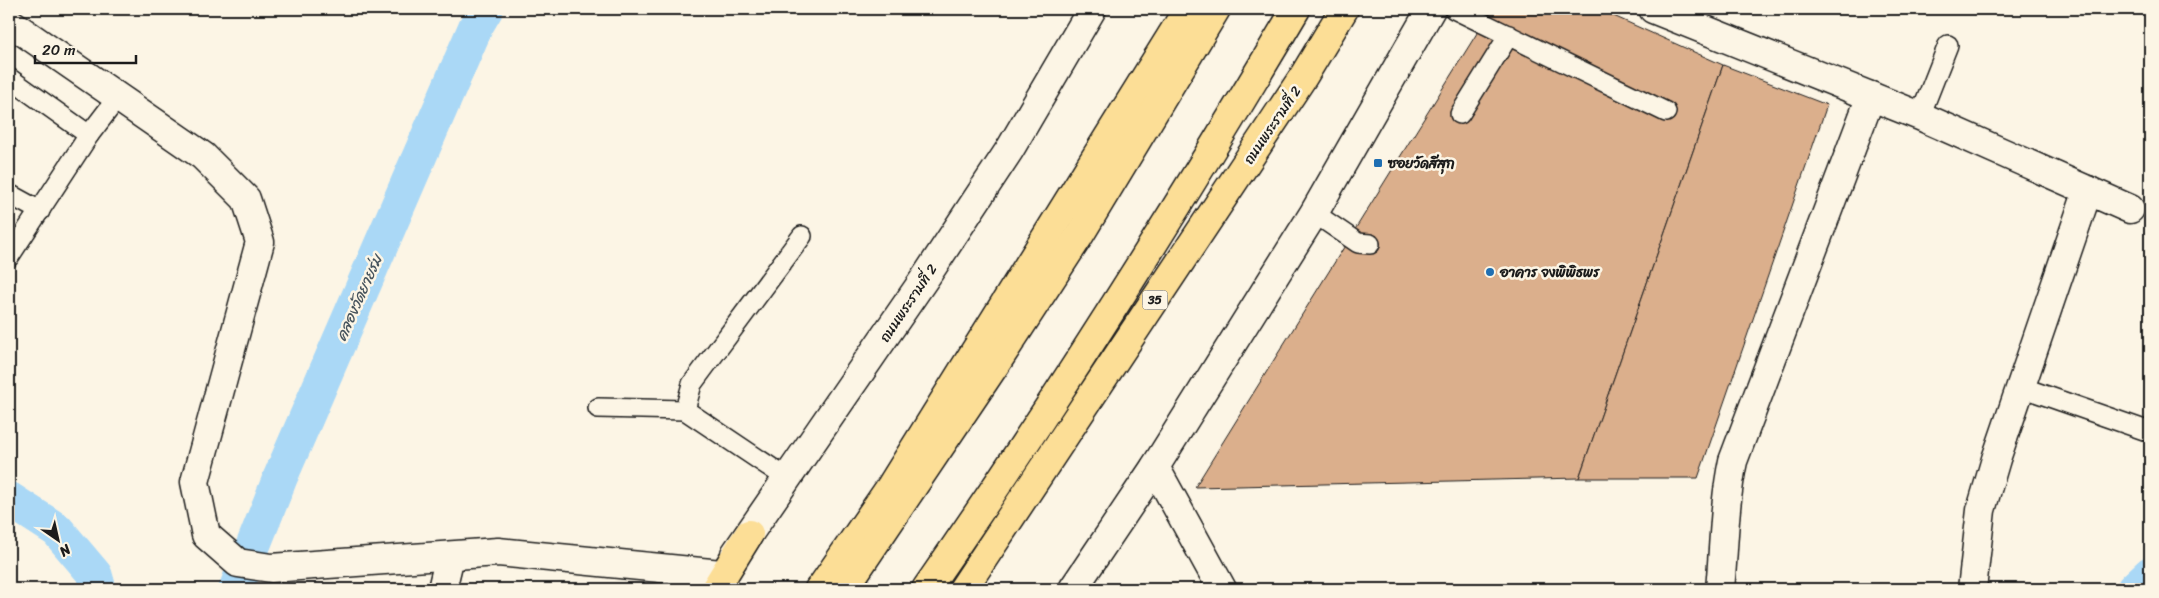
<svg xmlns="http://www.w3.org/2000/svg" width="2159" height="598" viewBox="0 0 2159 598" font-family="Sriracha,'Playpen Sans Thai',sans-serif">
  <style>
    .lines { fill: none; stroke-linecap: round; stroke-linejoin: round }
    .canal { stroke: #aad8f6; stroke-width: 35 }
    .building { fill: #dbaf8c; stroke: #1c1c1c }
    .service-casing { stroke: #1c1c1c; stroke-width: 22 }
    .minor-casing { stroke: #1c1c1c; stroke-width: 31 }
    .secondary-casing { stroke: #1c1c1c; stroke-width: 31 }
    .trunk-casing { stroke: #1c1c1c; stroke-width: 31 }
    .motorway-casing { stroke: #1c1c1c; stroke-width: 31 }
    .service { stroke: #fcf5e5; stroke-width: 19 }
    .minor { stroke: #fcf5e5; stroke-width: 28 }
    .secondary { stroke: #fcf5e5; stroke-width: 28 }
    .trunk { stroke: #fcde96; stroke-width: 28 }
    .motorway { stroke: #fcde96; stroke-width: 28 }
    .poi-dot { fill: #1f6fb2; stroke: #fcf5e5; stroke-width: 2 }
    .labels { text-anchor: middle; stroke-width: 5; stroke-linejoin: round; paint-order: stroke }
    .shield { fill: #fcf5e5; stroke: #5f5d58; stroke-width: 1 }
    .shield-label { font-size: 12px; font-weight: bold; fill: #1c1c1c }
    .street-label { font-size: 14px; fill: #1c1c1c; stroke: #fcf5e5 }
    .poi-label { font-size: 14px; font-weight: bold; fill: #1c1c1c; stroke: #fcf5e5; text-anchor: start }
    .water-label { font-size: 15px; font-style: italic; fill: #47545d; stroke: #fcf5e5 }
  </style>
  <rect width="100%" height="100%" fill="#fcf5e5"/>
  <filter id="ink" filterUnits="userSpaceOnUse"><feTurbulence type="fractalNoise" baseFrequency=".02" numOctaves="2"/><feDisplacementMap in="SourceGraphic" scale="10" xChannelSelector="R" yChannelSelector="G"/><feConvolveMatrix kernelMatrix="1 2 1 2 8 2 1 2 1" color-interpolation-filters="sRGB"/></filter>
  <g filter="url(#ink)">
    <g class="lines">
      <g class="canal">
        <path d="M9 499 57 530 95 575 99 589"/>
        <path d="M236 589 280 478 476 26 486 9"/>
        <path d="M2134 589 2150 574"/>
      </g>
    </g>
    <g class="building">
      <path d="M1492 9H1598L1723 65 1579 478 1195 487Z"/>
      <path d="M1723 65 1827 105 1698 478H1579Z"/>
    </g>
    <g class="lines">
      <g class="service-casing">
        <g id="service">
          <path d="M1454 9 1666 112"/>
          <path d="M9 78 89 135 9 257"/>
          <path d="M1460 114 1509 35"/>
          <path d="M1920 116 1948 45"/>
          <path d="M89 135 118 97"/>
          <path d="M9 194 40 211"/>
          <path d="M1314 213 1358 243 1370 244"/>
          <path d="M2021 387 2150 432"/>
          <path d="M598 408 685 410"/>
          <path d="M788 479 685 410 692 384 802 236"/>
        </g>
      </g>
      <g class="minor-casing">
        <g id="minor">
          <path d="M1653 9 1920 116 2130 209"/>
          <path d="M9 22 203 156 246 199 260 242 195 482 206 535 238 563 271 568 498 552 721 574"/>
          <path d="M1155 467 1222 589"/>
          <path d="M442 589 450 556"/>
          <path d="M1720 589C1724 547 1724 503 1733 461L1871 96"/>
          <path d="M1972 589 1981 510 1996 459 2088 190"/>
        </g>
      </g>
      <g class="secondary-casing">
        <g id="secondary">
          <path d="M735 554 927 275 1010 149 1092 9"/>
          <path d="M1073 589 1155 467 1314 213 1431 9"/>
        </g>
      </g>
      <g class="trunk-casing">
        <g id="trunk">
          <path d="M820 589 891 486 1188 9"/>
          <path d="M963 589 1303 77 1344 9"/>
        </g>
      </g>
      <g class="motorway-casing">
        <g id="motorway">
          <path d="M715 589 749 534"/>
          <path d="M819 589 821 588"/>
          <path d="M844 589 997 362 1079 236 1216 9"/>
          <path d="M926 589C1057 401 1179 207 1296 9"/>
        </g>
      </g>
      <use href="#service" class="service"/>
      <use href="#minor" class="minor"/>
      <use href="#secondary" class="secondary"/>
      <use href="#trunk" class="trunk"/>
      <use href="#motorway" class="motorway"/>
    </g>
  </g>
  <g class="poi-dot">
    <rect x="1373" y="158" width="10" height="10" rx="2.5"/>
    <circle cx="1490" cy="272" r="5"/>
  </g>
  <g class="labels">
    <rect class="shield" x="1142.5" y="290.5" width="25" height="19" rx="4"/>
    <g class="shield-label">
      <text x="1155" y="304">35</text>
    </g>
    <g class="street-label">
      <text transform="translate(1272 125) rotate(-56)" y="5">ถนนพระรามที่ 2</text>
      <text transform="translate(908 303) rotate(-56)" y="5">ถนนพระรามที่ 2</text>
    </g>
    <g class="poi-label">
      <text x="1388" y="168">ซอยวัดสีสุก</text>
      <text x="1500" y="277">อาคาร จงพิพิธพร</text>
    </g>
    <g class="water-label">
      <text transform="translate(359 298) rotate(-66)" y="5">คลองวัดยายร่ม</text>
    </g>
  </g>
  <rect width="2159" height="598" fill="none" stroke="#fcf5e5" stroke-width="30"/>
  <rect x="15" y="15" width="2129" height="568" fill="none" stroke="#1c1c1c" stroke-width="2" filter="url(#ink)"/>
  <g transform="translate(58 540) rotate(146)" stroke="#fcf5e5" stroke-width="4" paint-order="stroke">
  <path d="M0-4L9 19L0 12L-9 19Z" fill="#1c1c1c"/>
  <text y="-8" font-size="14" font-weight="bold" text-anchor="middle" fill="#1c1c1c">N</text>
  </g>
  <path d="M35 55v8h101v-8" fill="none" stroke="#1c1c1c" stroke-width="2.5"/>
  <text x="42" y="55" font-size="15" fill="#1c1c1c" stroke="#fcf5e5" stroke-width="4" paint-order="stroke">20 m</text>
</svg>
